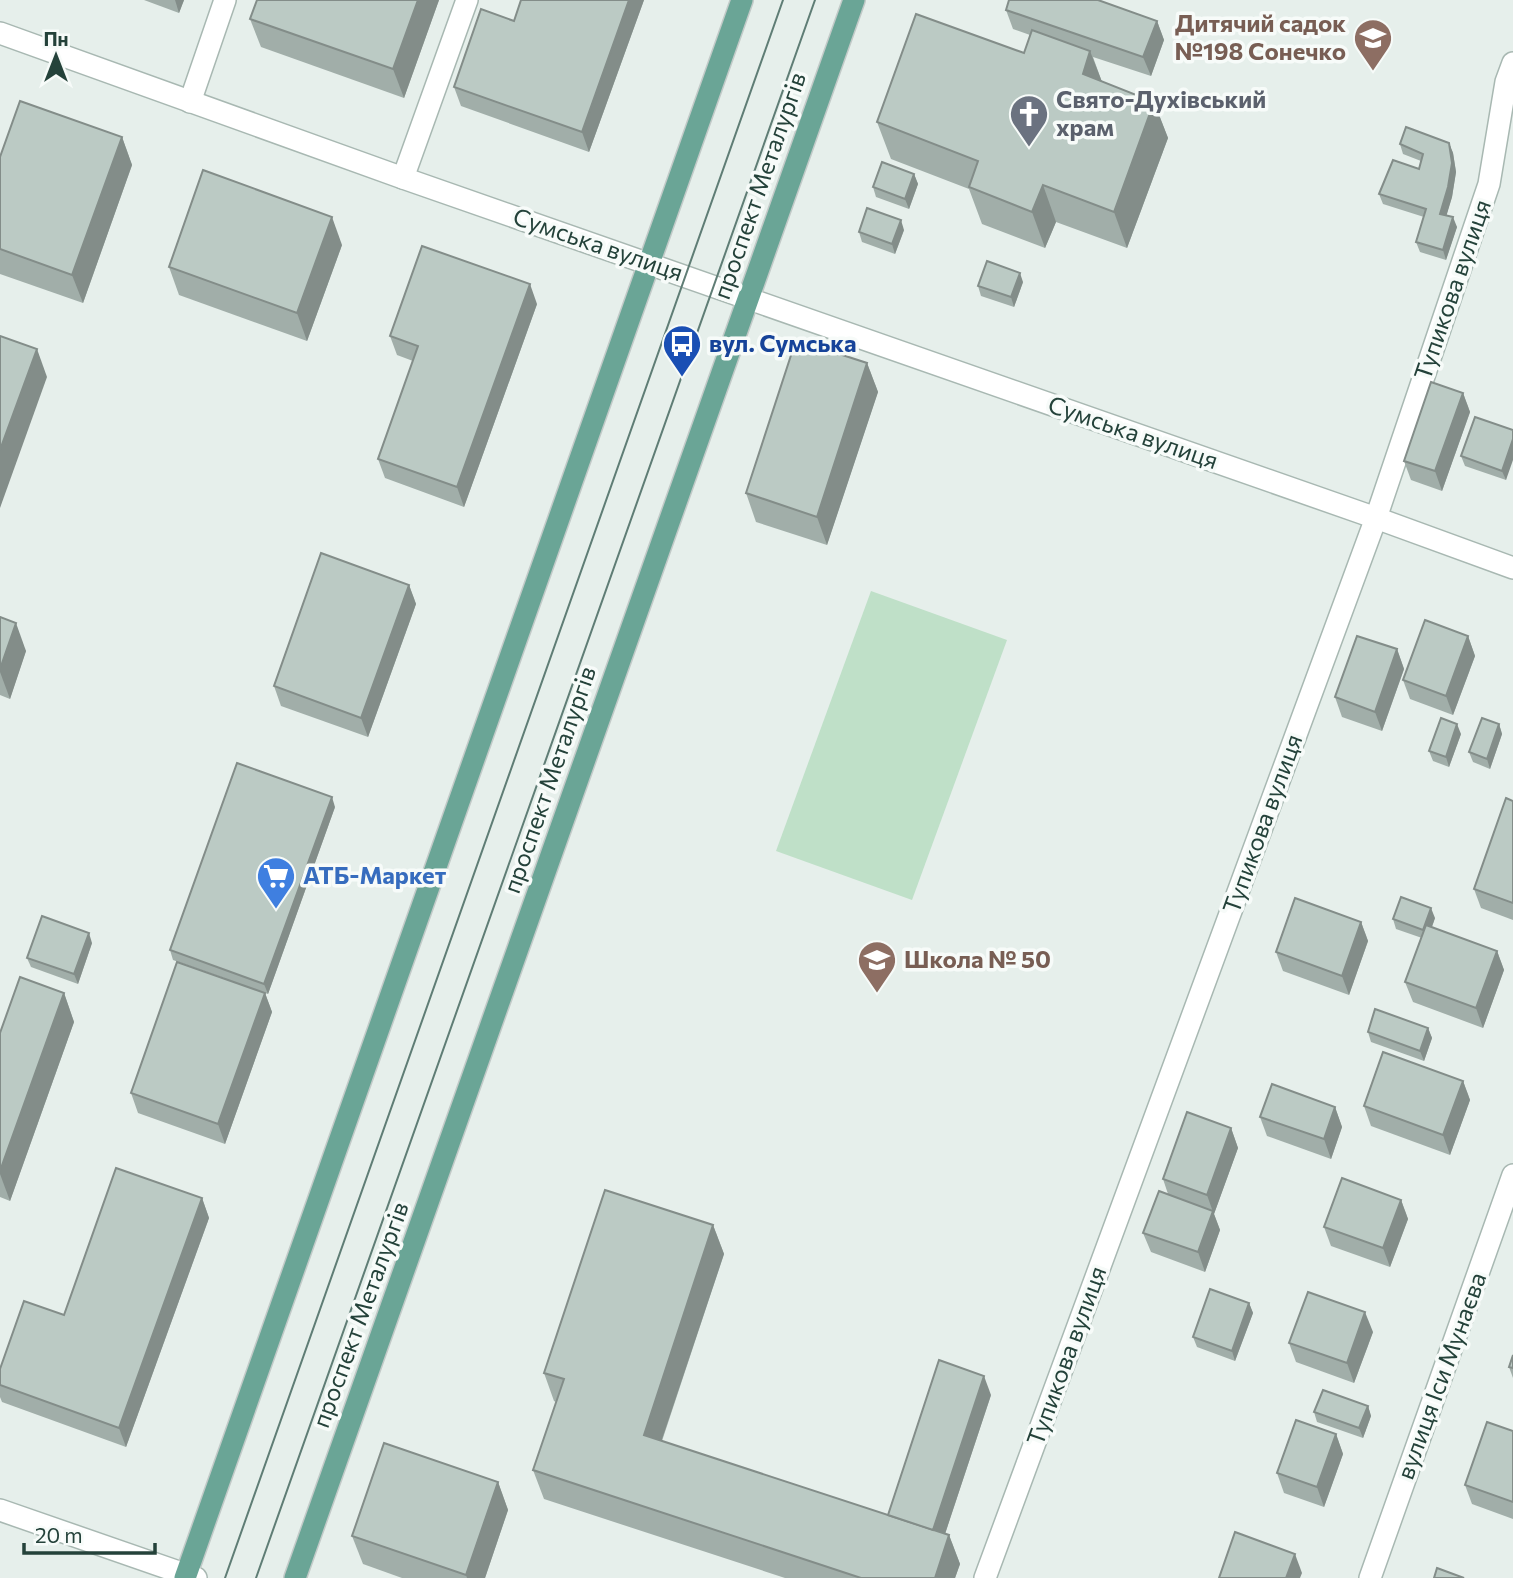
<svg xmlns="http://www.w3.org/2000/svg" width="1513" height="1578" viewBox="0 0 1513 1578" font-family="Commissioner,sans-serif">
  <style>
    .green { fill: #bfe0c8 }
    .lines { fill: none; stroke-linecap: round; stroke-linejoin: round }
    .minor-casing { stroke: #a8b8b2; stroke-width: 24 }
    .major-casing { stroke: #c2cac8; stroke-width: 24 }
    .minor { stroke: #fff; stroke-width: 21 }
    .major { stroke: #6aa596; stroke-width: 21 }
    .tram { stroke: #5f7d75; stroke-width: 2 }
    .wall { fill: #a1aea9 }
    .shaded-wall { fill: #838d89 }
    .building { fill: #bbcac4; stroke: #838d89; stroke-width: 2 }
    .labels { text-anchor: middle; stroke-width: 7; stroke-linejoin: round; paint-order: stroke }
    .education-label { font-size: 24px; font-weight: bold; fill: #785e54; stroke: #f7fbf9; text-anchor: end }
    .worship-label { font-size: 24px; font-weight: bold; fill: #5b616d; stroke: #f7fbf9; text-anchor: start }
    .street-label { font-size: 24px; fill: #24423a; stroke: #f7fbf9 }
    .transit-label { font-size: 24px; font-weight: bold; fill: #164399; stroke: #f7fbf9; text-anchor: start }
    .shop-label { font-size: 24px; font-weight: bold; fill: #366cbe; stroke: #f7fbf9; text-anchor: start }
  </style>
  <rect width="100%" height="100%" fill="#e6efeb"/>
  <path class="green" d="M871 591 1007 640 912 900 776 851Z"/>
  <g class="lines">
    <g class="minor-casing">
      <g id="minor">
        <path d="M0 33 403 178 1376 518 1513 568"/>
        <path d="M190 102 225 0"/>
        <path d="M403 178 467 0"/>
        <path d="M0 1510 196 1578"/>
        <path d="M985 1578 1376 518 1489 184 1506 82 1513 63"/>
        <path d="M1370 1578 1513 1175"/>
      </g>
    </g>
    <g class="major-casing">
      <g id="major">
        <path d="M185 1578 742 0"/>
        <path d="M295 1578 854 0"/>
      </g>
    </g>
    <use href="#minor" class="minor"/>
    <use href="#major" class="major"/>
    <g class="tram">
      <path d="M225 1578 783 0"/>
      <path d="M256 1578 815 0"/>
    </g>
  </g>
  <g class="wall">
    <path d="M144 0H184L179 13Z"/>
    <path d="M257 0H439L404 98 261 47 250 19Z"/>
    <path d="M521 0H644L589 152 461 106 454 87 514 21Z"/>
    <path d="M1006 10 1157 21 1164 40 1151 76 1093 57 1102 82 1154 102 1168 138 1127 248 1056 222 1045 248 982 224 969 189 891 159 877 122 1024 53 1030 35 1013 29Z"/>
    <path d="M122 137 132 165 83 303 0 274V157Z"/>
    <path d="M1449 143 1453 153 1456 172 1452 197 1446 216 1457 227 1446 260 1420 252 1416 242 1424 217 1383 204 1379 194 1419 169 1421 161 1403 154 1400 144Z"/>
    <path d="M914 174 918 184 909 209 876 197 873 187Z"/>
    <path d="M904 230 895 254 862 242 859 232Z"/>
    <path d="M342 245 307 341 179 295 169 267Z"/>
    <path d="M1023 282 1014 307 981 296 978 286Z"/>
    <path d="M537 304 464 507 385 478 378 459 413 361 397 355 390 336Z"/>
    <path d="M867 363 878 392 827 545 756 522 746 493Z"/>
    <path d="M1463 393 1470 412 1442 491 1411 480 1404 461Z"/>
    <path d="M1513 430 1506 480 1465 466 1461 456Z"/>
    <path d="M409 585 416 604 368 737 281 706 274 686Z"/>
    <path d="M0 617 26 651 10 699 0 695Z"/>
    <path d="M1468 636 1475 656 1453 715 1410 699 1403 680Z"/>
    <path d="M1397 649 1404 669 1382 731 1342 717 1335 697Z"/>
    <path d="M1499 724 1502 734 1490 769 1473 762 1469 752Z"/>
    <path d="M1461 734 1449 767 1433 761 1429 751Z"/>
    <path d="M1513 801V920L1481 908 1474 889Z"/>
    <path d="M335 807 268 994 265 993 272 1012 225 1144 138 1113 131 1093 224 978 173 960 170 950Z"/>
    <path d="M1435 918 1432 927 1497 951 1504 970 1483 1028 1413 1002 1405 982 1422 938 1396 929 1393 919Z"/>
    <path d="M1361 922 1368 941 1349 995 1283 971 1276 952Z"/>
    <path d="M92 943 78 984 31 967 27 958Z"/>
    <path d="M64 993 74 1022 10 1201 0 1197V1033Z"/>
    <path d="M1428 1028 1432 1038 1424 1061 1371 1042 1368 1032Z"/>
    <path d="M1463 1081 1470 1100 1450 1155 1371 1126 1364 1106Z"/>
    <path d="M1335 1107 1342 1127 1331 1159 1267 1136 1260 1117Z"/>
    <path d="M1231 1128 1238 1148 1214 1214 1220 1230 1205 1272 1151 1252 1143 1233 1168 1194 1163 1179Z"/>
    <path d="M202 1198 209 1218 126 1447 2 1402 0 1397V1369Z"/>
    <path d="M1401 1200 1408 1219 1390 1267 1331 1246 1324 1227Z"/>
    <path d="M713 1225 724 1254 662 1441 888 1515 991 1395 945 1534 949 1535 960 1564 955 1578H785L544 1499 533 1470 556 1402 554 1401 544 1373Z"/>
    <path d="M1249 1303 1253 1313 1235 1361 1197 1347 1193 1337Z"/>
    <path d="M1373 1332 1354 1383 1296 1362 1289 1343Z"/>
    <path d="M1513 1355V1378L1509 1367Z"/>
    <path d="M1368 1406 1371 1416 1363 1438 1317 1422 1314 1412Z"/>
    <path d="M1513 1431V1519L1472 1504 1465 1485Z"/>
    <path d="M1336 1434 1343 1454 1324 1507 1284 1493 1277 1473Z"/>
    <path d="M498 1482 508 1510 485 1578H402L363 1564 352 1536Z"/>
  </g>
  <g class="shaded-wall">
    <path d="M175 0H184L179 13Z"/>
    <path d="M418 0H439L404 98 393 69Z"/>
    <path d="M629 0H644L589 152 582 132Z"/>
    <path d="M1157 21 1164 40 1151 76 1143 57Z"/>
    <path d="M1090 51 1104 87 1083 74Z"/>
    <path d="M1154 102 1168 138 1127 248 1114 212Z"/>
    <path d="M122 137 132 165 83 303 72 275Z"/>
    <path d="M1449 143 1453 153 1456 172 1452 197 1444 224 1440 214Z"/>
    <path d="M914 174 918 184 909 209 905 199Z"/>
    <path d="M1043 185 1056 222 1045 248 1032 212Z"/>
    <path d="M332 217 342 245 307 341 297 313Z"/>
    <path d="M1453 217 1457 227 1446 260 1443 250Z"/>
    <path d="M901 220 904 230 895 254 892 244Z"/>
    <path d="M1020 273 1023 282 1014 307 1011 297Z"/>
    <path d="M530 284 537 304 464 507 457 487Z"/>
    <path d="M37 349 47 377 0 508V450Z"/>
    <path d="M867 363 878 392 827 545 817 517Z"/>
    <path d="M1463 393 1470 412 1442 491 1435 471Z"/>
    <path d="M1513 439V460L1506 480 1502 471Z"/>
    <path d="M409 585 416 604 368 737 361 718Z"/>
    <path d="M16 623 26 651 10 699 0 672V669Z"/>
    <path d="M1468 636 1475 656 1453 715 1446 696Z"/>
    <path d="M1397 649 1404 669 1382 731 1375 712Z"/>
    <path d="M1457 724 1461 734 1449 767 1446 757Z"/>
    <path d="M1499 724 1502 734 1490 769 1487 759Z"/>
    <path d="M332 797 335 807 268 994 264 984Z"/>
    <path d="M1431 908 1435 918 1427 940 1423 930Z"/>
    <path d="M1361 922 1368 941 1349 995 1342 976Z"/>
    <path d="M89 933 92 943 78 984 74 974Z"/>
    <path d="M1497 951 1504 970 1483 1028 1476 1008Z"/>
    <path d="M64 993 74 1022 10 1201 0 1174V1171Z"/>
    <path d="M265 993 272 1012 225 1144 218 1124Z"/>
    <path d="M1428 1028 1432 1038 1424 1061 1420 1051Z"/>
    <path d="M1463 1081 1470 1100 1450 1155 1443 1135Z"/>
    <path d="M1335 1107 1342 1127 1331 1159 1324 1139Z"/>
    <path d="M1231 1128 1238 1148 1214 1214 1220 1230 1205 1272 1198 1252 1213 1212 1207 1195Z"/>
    <path d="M202 1198 209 1218 126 1447 119 1428Z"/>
    <path d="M1401 1200 1408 1219 1390 1267 1383 1248Z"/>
    <path d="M713 1225 724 1254 654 1463 644 1435Z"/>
    <path d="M1249 1303 1253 1313 1235 1361 1232 1351Z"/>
    <path d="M1365 1312 1373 1332 1354 1383 1347 1363Z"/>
    <path d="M984 1376 991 1395 940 1549 933 1530Z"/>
    <path d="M1368 1406 1371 1416 1363 1438 1359 1428Z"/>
    <path d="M1336 1434 1343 1454 1324 1507 1317 1487Z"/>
    <path d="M498 1482 508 1510 485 1578H467L466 1575Z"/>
    <path d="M949 1535 960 1564 955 1578H935Z"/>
    <path d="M1295 1554 1302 1573 1300 1578H1286Z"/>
  </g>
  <g class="building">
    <path d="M257 0H418L393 69 250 19Z"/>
    <path d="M521 0H629L582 132 454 87 481 9 514 21Z"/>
    <path d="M1009 0H1098L1157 21 1143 57 1006 10Z"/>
    <path d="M916 14 1024 53 1032 30 1090 51 1083 74 1154 102 1114 212 1043 185 1032 212 969 187 978 161 877 122Z"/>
    <path d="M20 101 122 137 72 275 0 249V157Z"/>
    <path d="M1406 127 1449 143 1452 163 1448 187 1440 214 1453 217 1443 250 1416 242 1426 209 1379 194 1393 160 1419 169 1423 154 1400 144Z"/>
    <path d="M882 162 914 174 905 199 873 187Z"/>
    <path d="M203 170 332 217 297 313 169 267Z"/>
    <path d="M867 208 901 220 892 244 859 232Z"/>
    <path d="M422 246 530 284 457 487 378 459 418 346 390 336Z"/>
    <path d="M987 261 1020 273 1011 297 978 286Z"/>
    <path d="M0 336 37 349 0 450Z"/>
    <path d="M796 340 867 363 817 517 746 493Z"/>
    <path d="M1431 382 1463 393 1435 471 1404 461Z"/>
    <path d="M1475 417 1513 430V439L1502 471 1461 456Z"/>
    <path d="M321 553 409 585 361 718 274 686Z"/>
    <path d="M0 617 16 623 0 669Z"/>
    <path d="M1425 620 1468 636 1446 696 1403 680Z"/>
    <path d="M1357 636 1397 649 1375 712 1335 697Z"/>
    <path d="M1441 718 1457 724 1446 757 1429 751Z"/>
    <path d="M1482 718 1499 724 1487 759 1469 752Z"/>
    <path d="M237 763 332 797 264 984 170 950Z"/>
    <path d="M1506 798 1513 801V903L1474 889Z"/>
    <path d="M1401 897 1431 908 1423 930 1393 919Z"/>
    <path d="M1295 898 1361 922 1342 976 1276 952Z"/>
    <path d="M42 916 89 933 74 974 27 958Z"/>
    <path d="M1426 925 1497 951 1476 1008 1405 982Z"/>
    <path d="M177 962 265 993 218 1124 131 1093Z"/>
    <path d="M20 977 64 993 0 1171V1033Z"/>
    <path d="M1375 1009 1428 1028 1420 1051 1368 1032Z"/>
    <path d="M1383 1052 1463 1081 1443 1135 1364 1106Z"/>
    <path d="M1272 1084 1335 1107 1324 1139 1260 1117Z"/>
    <path d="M1187 1112 1231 1128 1207 1195 1163 1179Z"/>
    <path d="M116 1168 202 1198 119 1428 0 1385V1369L24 1301 64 1315Z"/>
    <path d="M1342 1178 1401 1200 1383 1248 1324 1227Z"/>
    <path d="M605 1190 713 1225 644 1435 949 1535 935 1578H861L533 1470 564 1379 544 1373Z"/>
    <path d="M1159 1191 1213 1211 1198 1252 1143 1233Z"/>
    <path d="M1210 1289 1249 1303 1232 1351 1193 1337Z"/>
    <path d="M1308 1292 1365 1312 1347 1363 1289 1343Z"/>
    <path d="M1513 1355V1368L1509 1367Z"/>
    <path d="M939 1360 984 1376 933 1530 888 1515Z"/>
    <path d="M1323 1390 1368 1406 1359 1428 1314 1412Z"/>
    <path d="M1296 1420 1336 1434 1317 1487 1277 1473Z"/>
    <path d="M1487 1422 1513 1431V1502L1465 1485Z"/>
    <path d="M384 1443 498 1482 466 1575 352 1536Z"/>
    <path d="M1235 1532 1295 1554 1286 1578H1219Z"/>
    <path d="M1437 1568 1464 1578H1434Z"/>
  </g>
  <defs>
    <g id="school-pin" transform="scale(2.0125)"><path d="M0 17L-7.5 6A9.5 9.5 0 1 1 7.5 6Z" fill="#8d6e63" stroke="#f7fbf9"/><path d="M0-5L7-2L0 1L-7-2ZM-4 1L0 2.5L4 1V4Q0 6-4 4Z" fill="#fff"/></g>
    <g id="church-pin" transform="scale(2.0125)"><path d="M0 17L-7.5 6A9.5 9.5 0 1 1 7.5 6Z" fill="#6b7280" stroke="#f7fbf9"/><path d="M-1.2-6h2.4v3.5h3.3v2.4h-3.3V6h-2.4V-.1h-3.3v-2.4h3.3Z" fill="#fff"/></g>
    <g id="bus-pin" transform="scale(2.0125)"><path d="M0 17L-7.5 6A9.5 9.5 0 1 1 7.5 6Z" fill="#1a4fb4" stroke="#f7fbf9"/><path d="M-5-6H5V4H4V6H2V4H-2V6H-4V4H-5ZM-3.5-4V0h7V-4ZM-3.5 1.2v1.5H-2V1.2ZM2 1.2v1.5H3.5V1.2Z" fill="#fff"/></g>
    <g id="supermarket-pin" transform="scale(2.0125)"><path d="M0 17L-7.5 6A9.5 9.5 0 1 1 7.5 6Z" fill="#3f7fe0" stroke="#f7fbf9"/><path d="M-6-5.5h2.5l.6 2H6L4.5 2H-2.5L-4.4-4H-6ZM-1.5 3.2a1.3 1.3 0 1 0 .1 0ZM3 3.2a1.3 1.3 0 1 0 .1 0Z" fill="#fff"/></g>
  </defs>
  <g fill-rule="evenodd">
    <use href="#school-pin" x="1373" y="38"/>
    <use href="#church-pin" x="1029" y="114"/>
    <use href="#bus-pin" x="682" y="344"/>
    <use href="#supermarket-pin" x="276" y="876"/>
    <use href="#school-pin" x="877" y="960"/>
  </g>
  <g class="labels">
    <g class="education-label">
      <text x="1346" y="32">Дитячий садок<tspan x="1346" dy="28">№198 Сонечко</tspan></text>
      <text x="904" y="968" text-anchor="start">Школа № 50</text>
    </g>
    <g class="worship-label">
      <text x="1056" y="108">Свято-Духівський<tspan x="1056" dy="28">храм</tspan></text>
    </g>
    <g class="street-label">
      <text transform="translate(760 186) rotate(-71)" y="8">проспект Металургів</text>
      <text transform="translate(598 245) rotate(19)" y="8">Сумська вулиця</text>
      <text transform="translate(1453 290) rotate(-71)" y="8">Тупикова вулиця</text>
      <text transform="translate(1133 433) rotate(19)" y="8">Сумська вулиця</text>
      <text transform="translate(550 780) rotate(-71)" y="8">проспект Металургів</text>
      <text transform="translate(1263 824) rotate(-70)" y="8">Тупикова вулиця</text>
      <text transform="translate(361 1315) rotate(-70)" y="8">проспект Металургів</text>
      <text transform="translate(1067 1356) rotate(-70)" y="8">Тупикова вулиця</text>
      <text transform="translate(1442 1376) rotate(-70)" y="8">вулиця Іси Мунаєва</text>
    </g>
    <g class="transit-label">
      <text x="709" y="352">вул. Сумська</text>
    </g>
    <g class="shop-label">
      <text x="303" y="884">АТБ-Маркет</text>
    </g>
  </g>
  <g transform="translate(56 56)" stroke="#f7fbf9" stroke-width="5" paint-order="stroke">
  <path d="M0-5L12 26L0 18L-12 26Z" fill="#24423a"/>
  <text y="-10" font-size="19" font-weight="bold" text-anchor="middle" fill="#24423a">Пн</text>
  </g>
  <path d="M24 1543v10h131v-10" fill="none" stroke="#24423a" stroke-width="3.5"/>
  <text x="35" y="1543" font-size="21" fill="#24423a" stroke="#f7fbf9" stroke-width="5" paint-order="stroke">20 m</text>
</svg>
